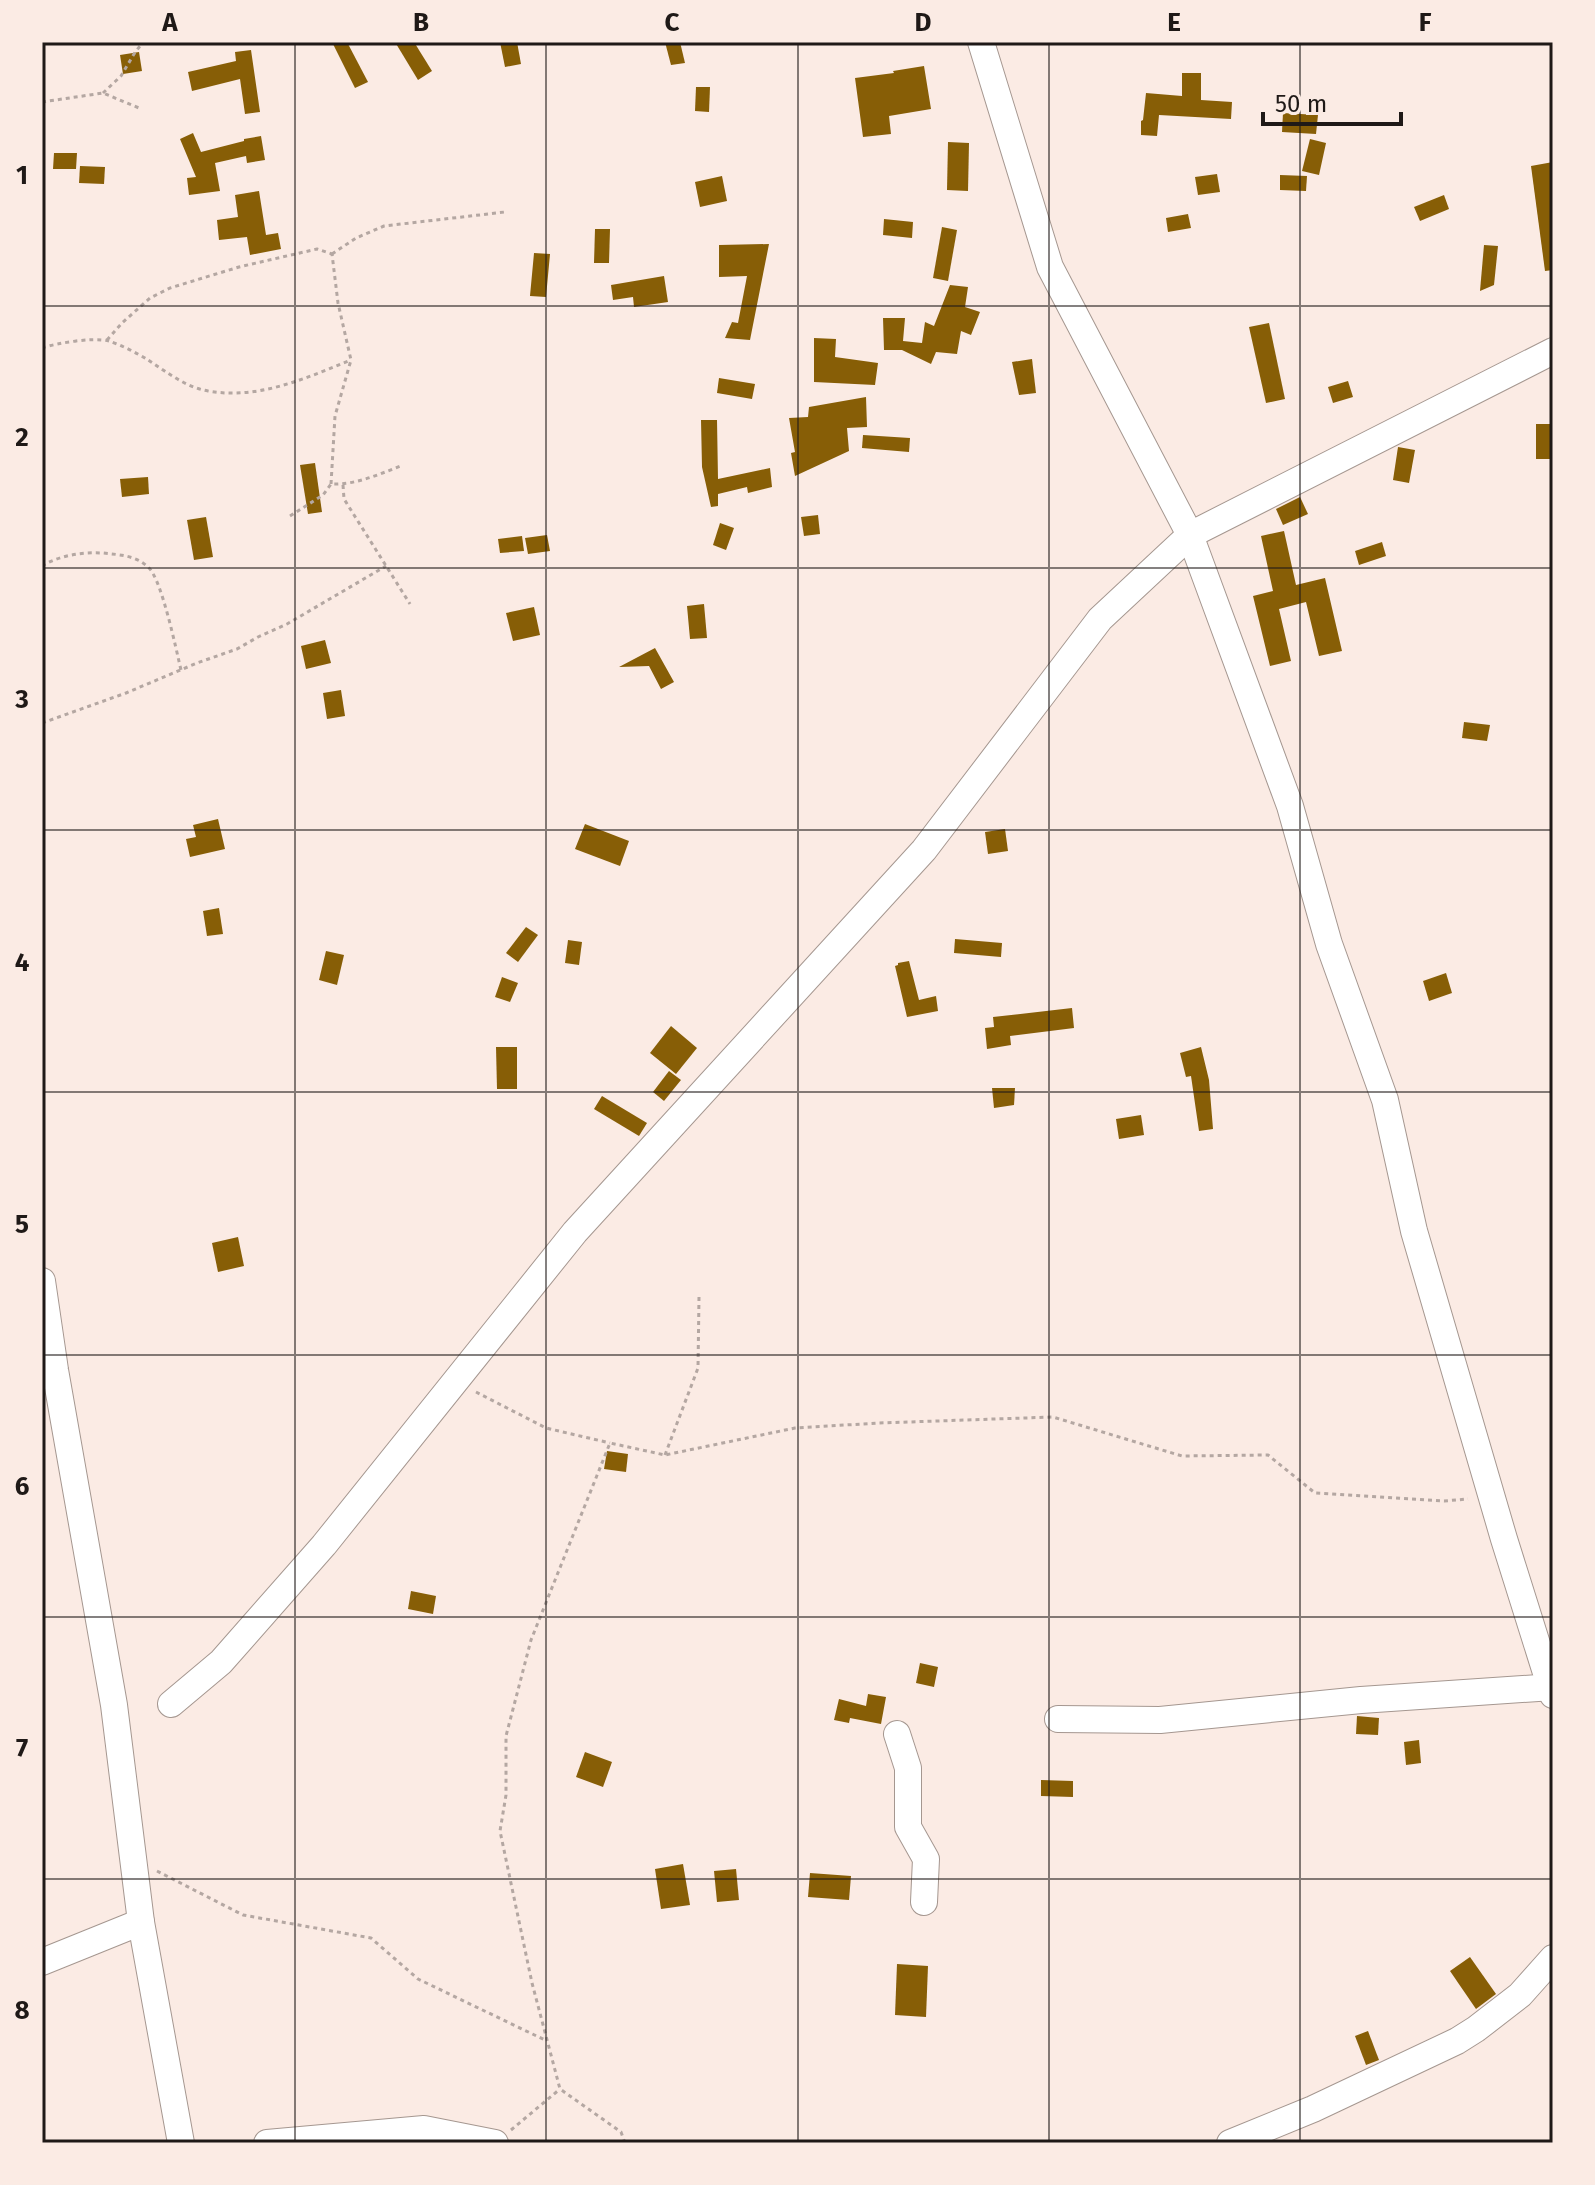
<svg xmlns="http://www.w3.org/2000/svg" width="1595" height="2185" viewBox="0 0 1595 2185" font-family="'Fira Sans',sans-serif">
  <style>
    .building { fill: #875e06 }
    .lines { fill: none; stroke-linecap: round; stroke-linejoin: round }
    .minor-casing { stroke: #a59790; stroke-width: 28 }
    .path { stroke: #b4a7a2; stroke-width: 3; stroke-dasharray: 4 4; stroke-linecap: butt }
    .minor { stroke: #fff; stroke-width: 26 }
    .grid { fill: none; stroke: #1f1917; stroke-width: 2; stroke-opacity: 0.55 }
    .neatline { fill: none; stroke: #1f1917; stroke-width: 3 }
    .grid-label { font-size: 26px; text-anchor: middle; font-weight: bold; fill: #1f1917 }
  </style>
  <rect width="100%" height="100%" fill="#fbebe4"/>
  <g class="building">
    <path d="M332 42H347L368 82 355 88Z"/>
    <path d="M395 42H414L432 71 418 80Z"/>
    <path d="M500 42H517L521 64 505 67Z"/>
    <path d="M665 42H680L685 63 671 65Z"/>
    <path d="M251 50 260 112 245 114 240 79 192 91 188 72 236 61 235 52Z"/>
    <path d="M139 52 142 71 123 74 120 55Z"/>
    <path d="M924 66 931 109 889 116 891 134 863 137 855 78 894 73 893 71Z"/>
    <path d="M1182 73H1201V100L1232 102 1231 119 1159 115 1157 136 1141 135V121L1143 120 1146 93 1182 96Z"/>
    <path d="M696 87H710L709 112 695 111Z"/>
    <path d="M1283 113 1318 115 1316 134 1282 132Z"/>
    <path d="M193 133 201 152 244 141V139L261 136 265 160 247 163 246 156 215 163 220 191 189 195 187 178 196 177 180 139Z"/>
    <path d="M1310 139 1326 143 1319 175 1302 171Z"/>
    <path d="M948 142 969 143 968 191 947 190Z"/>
    <path d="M54 153H77L76 169H53Z"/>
    <path d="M1553 162V270L1545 271 1531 166Z"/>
    <path d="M80 166 105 167 104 184 79 183Z"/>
    <path d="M1217 174 1220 192 1198 195 1195 177Z"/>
    <path d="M1280 175 1307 176 1306 191 1280 190Z"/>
    <path d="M722 176 727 201 700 207 695 182Z"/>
    <path d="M259 191 266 235 278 233 281 249 250 255 247 237 219 240 217 220 238 217 235 195Z"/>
    <path d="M1444 195 1449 209 1420 221 1414 207Z"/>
    <path d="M1188 214 1191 228 1168 232 1166 218Z"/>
    <path d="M884 219 913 222 912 238 883 235Z"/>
    <path d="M942 227 957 230 948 281 933 278Z"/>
    <path d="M595 229H610L609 263H594Z"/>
    <path d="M769 244 750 340 725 338 732 322 738 323 747 276 719 277V245Z"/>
    <path d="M1484 245 1498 246 1494 285 1480 291Z"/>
    <path d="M534 253 550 254 546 297 530 296Z"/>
    <path d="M664 276 668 302 634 307 633 297 613 300 611 285Z"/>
    <path d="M950 285 968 287 965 307 980 312 971 335 961 331 957 354 936 352 931 364 902 350H884L883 318H905L903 341 922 343 925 322 934 326Z"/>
    <path d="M1269 323 1285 399 1266 403 1249 327Z"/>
    <path d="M814 338 836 339 835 357 878 363 875 385 814 382Z"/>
    <path d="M1032 359 1036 393 1019 395 1012 362Z"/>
    <path d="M719 378 755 384 752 399 717 393Z"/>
    <path d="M1348 381 1353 397 1333 403 1328 387Z"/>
    <path d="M866 397 867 427 847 428 849 451 795 476 791 453 795 452 789 418 808 417 809 407Z"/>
    <path d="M701 420H717L718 479 770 468 772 487 748 493 747 487 718 494V506L711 507 702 467Z"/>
    <rect x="1536" y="424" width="15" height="35"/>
    <path d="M863 435 910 438 909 452 862 448Z"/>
    <path d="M1398 447 1415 450 1409 483 1393 480Z"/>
    <path d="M315 463 322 512 308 514 300 465Z"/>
    <path d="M148 477 149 494 122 497 120 479Z"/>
    <path d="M1300 497 1308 514 1283 525 1276 509Z"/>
    <path d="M818 515 820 534 804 536 801 517Z"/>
    <path d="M206 517 213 557 194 560 187 520Z"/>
    <path d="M720 523 734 528 726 550 713 545Z"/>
    <path d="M1284 531 1296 585 1325 578 1342 651 1319 656 1306 602 1279 609 1291 661 1270 666 1253 596 1273 591 1261 536Z"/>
    <path d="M547 535 550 551 528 554 525 538Z"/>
    <path d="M522 536 524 551 500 553 498 539Z"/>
    <path d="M1382 542 1386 556 1359 565 1355 551Z"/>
    <path d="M704 604 707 638 690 639 687 606Z"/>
    <path d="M534 607 540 635 513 641 506 613Z"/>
    <path d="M325 640 331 663 306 669 301 646Z"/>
    <path d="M655 648 674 682 661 689 649 666 619 667Z"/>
    <path d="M341 690 345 716 327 719 323 693Z"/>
    <path d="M1464 722 1490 725 1487 741 1462 738Z"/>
    <path d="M218 819 225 849 190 857 186 839 196 837 193 825Z"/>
    <path d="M585 824 629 841 620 866 575 849Z"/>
    <path d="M1005 829 1008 851 988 854 985 832Z"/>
    <path d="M219 908 223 934 207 936 203 911Z"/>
    <path d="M526 927 538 935 518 962 506 953Z"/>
    <path d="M955 939 1002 943 1001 957 954 953Z"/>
    <path d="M568 940 582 942 579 965 565 963Z"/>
    <path d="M326 951 344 955 337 985 319 980Z"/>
    <path d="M909 961 919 1000 936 996 938 1011 907 1017 895 966 898 965V963Z"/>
    <path d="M1446 973 1452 993 1429 1001 1423 981Z"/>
    <path d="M502 977 518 983 510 1002 495 997Z"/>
    <path d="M1072 1008 1074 1028 1010 1036 1011 1045 987 1049 985 1028 994 1027 993 1017Z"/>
    <path d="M671 1026 697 1048 676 1074 650 1053Z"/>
    <path d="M496 1047H517V1089H497Z"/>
    <path d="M1201 1047 1209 1080 1213 1129 1199 1131 1191 1076 1186 1077 1180 1053Z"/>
    <path d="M669 1071 681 1080 664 1101 653 1092Z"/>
    <path d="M992 1088H1015L1014 1105 994 1108Z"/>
    <path d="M602 1096 647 1123 639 1136 594 1109Z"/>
    <path d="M1141 1115 1144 1135 1119 1139 1116 1119Z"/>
    <path d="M238 1237 244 1266 218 1272 212 1243Z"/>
    <path d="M607 1451 628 1454 626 1472 604 1469Z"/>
    <path d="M411 1591 436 1596 433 1614 408 1609Z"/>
    <path d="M920 1663 938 1667 934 1687 916 1683Z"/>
    <path d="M868 1694 886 1697 881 1724 850 1718 849 1723 834 1720 839 1699 866 1706Z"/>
    <path d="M1357 1716 1379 1718 1378 1735 1356 1734Z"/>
    <path d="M1419 1740 1421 1763 1406 1765 1404 1742Z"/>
    <path d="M585 1752 612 1762 603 1787 576 1777Z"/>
    <path d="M1041 1780 1073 1781V1797L1041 1796Z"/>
    <path d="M683 1864 690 1905 661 1909 655 1869Z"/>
    <path d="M736 1869 739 1900 717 1902 714 1871Z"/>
    <path d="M810 1873 851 1876 849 1900 808 1897Z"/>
    <path d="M1470 1957 1496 1994 1476 2009 1450 1971Z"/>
    <path d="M897 1964 928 1966 926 2017 895 2015Z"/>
    <path d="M1368 2031 1379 2060 1366 2065 1355 2036Z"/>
  </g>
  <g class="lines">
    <g class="minor-casing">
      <g id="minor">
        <path d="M981 42 1050 267 1190 535 1290 806 1329 944 1385 1100 1414 1231 1504 1539 1553 1695"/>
        <path d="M42 1281 55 1370 114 1705 141 1922 181 2143"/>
        <path d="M171 1704 221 1662 324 1545 575 1232 924 850 1100 619 1190 535 1553 351"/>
        <path d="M1058 1719 1160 1720 1361 1700 1553 1687"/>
        <path d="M897 1734 908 1768V1827L926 1859 924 1902"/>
        <path d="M42 1962 141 1922"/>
        <path d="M267 2143 424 2129 495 2143"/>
        <path d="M1230 2143 1313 2109 1457 2041 1476 2029 1520 1995 1553 1958"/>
      </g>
    </g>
    <g class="path">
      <path d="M103 93 121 76 134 54 143 42"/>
      <path d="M42 102 103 93 139 108"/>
      <path d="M332 254 356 238 384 226 505 212"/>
      <path d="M107 340 122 323 150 298 170 288 239 267 317 249 332 254"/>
      <path d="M42 348C57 343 93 337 109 341 121 345 137 353 148 360 167 372 185 387 208 391 259 400 306 378 351 360"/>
      <path d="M331 484 335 416 351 360 338 303 332 254"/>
      <path d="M343 485 344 499 410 604"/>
      <path d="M290 516 323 495 331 484C356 485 380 474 403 465"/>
      <path d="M42 566C60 555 82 552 103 553 120 555 136 555 149 568 162 581 176 649 181 670"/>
      <path d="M42 723 126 693 197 663 237 649 258 637 287 624 386 566"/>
      <path d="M476 1392 546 1428 610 1443"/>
      <path d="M665 1455 698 1368 699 1297"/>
      <path d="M157 1871 243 1915 371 1938 418 1979 547 2041"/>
      <path d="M511 2130 560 2089"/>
      <path d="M625 2143 621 2132 560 2089 532 1983 500 1831 506 1795V1736L531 1640 610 1443 665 1455 795 1428 879 1423 1053 1417 1182 1456 1268 1455 1315 1493 1444 1501 1468 1499"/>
    </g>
    <use href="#minor" class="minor"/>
  </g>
  <path class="grid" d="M295 42V2143M546 42V2143M798 42V2143M1049 42V2143M1300 42V2143M42 306H1553M42 568H1553M42 830H1553M42 1092H1553M42 1355H1553M42 1617H1553M42 1879H1553"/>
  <rect width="1595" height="2185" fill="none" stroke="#fbebe4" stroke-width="88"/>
  <path d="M1263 112v12h138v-12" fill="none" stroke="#1f1917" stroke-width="4"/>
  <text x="1275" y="112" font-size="24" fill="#1f1917" stroke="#fbebe4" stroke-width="6" paint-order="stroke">50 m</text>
  <rect x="44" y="44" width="1507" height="2097" class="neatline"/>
  <g class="grid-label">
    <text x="170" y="31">A</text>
    <text x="421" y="31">B</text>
    <text x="672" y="31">C</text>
    <text x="923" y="31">D</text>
    <text x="1174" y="31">E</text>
    <text x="1425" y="31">F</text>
    <text x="22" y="184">1</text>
    <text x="22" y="446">2</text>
    <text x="22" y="708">3</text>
    <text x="22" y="971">4</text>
    <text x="22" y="1233">5</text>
    <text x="22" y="1495">6</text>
    <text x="22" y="1757">7</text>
    <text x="22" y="2019">8</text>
  </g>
</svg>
